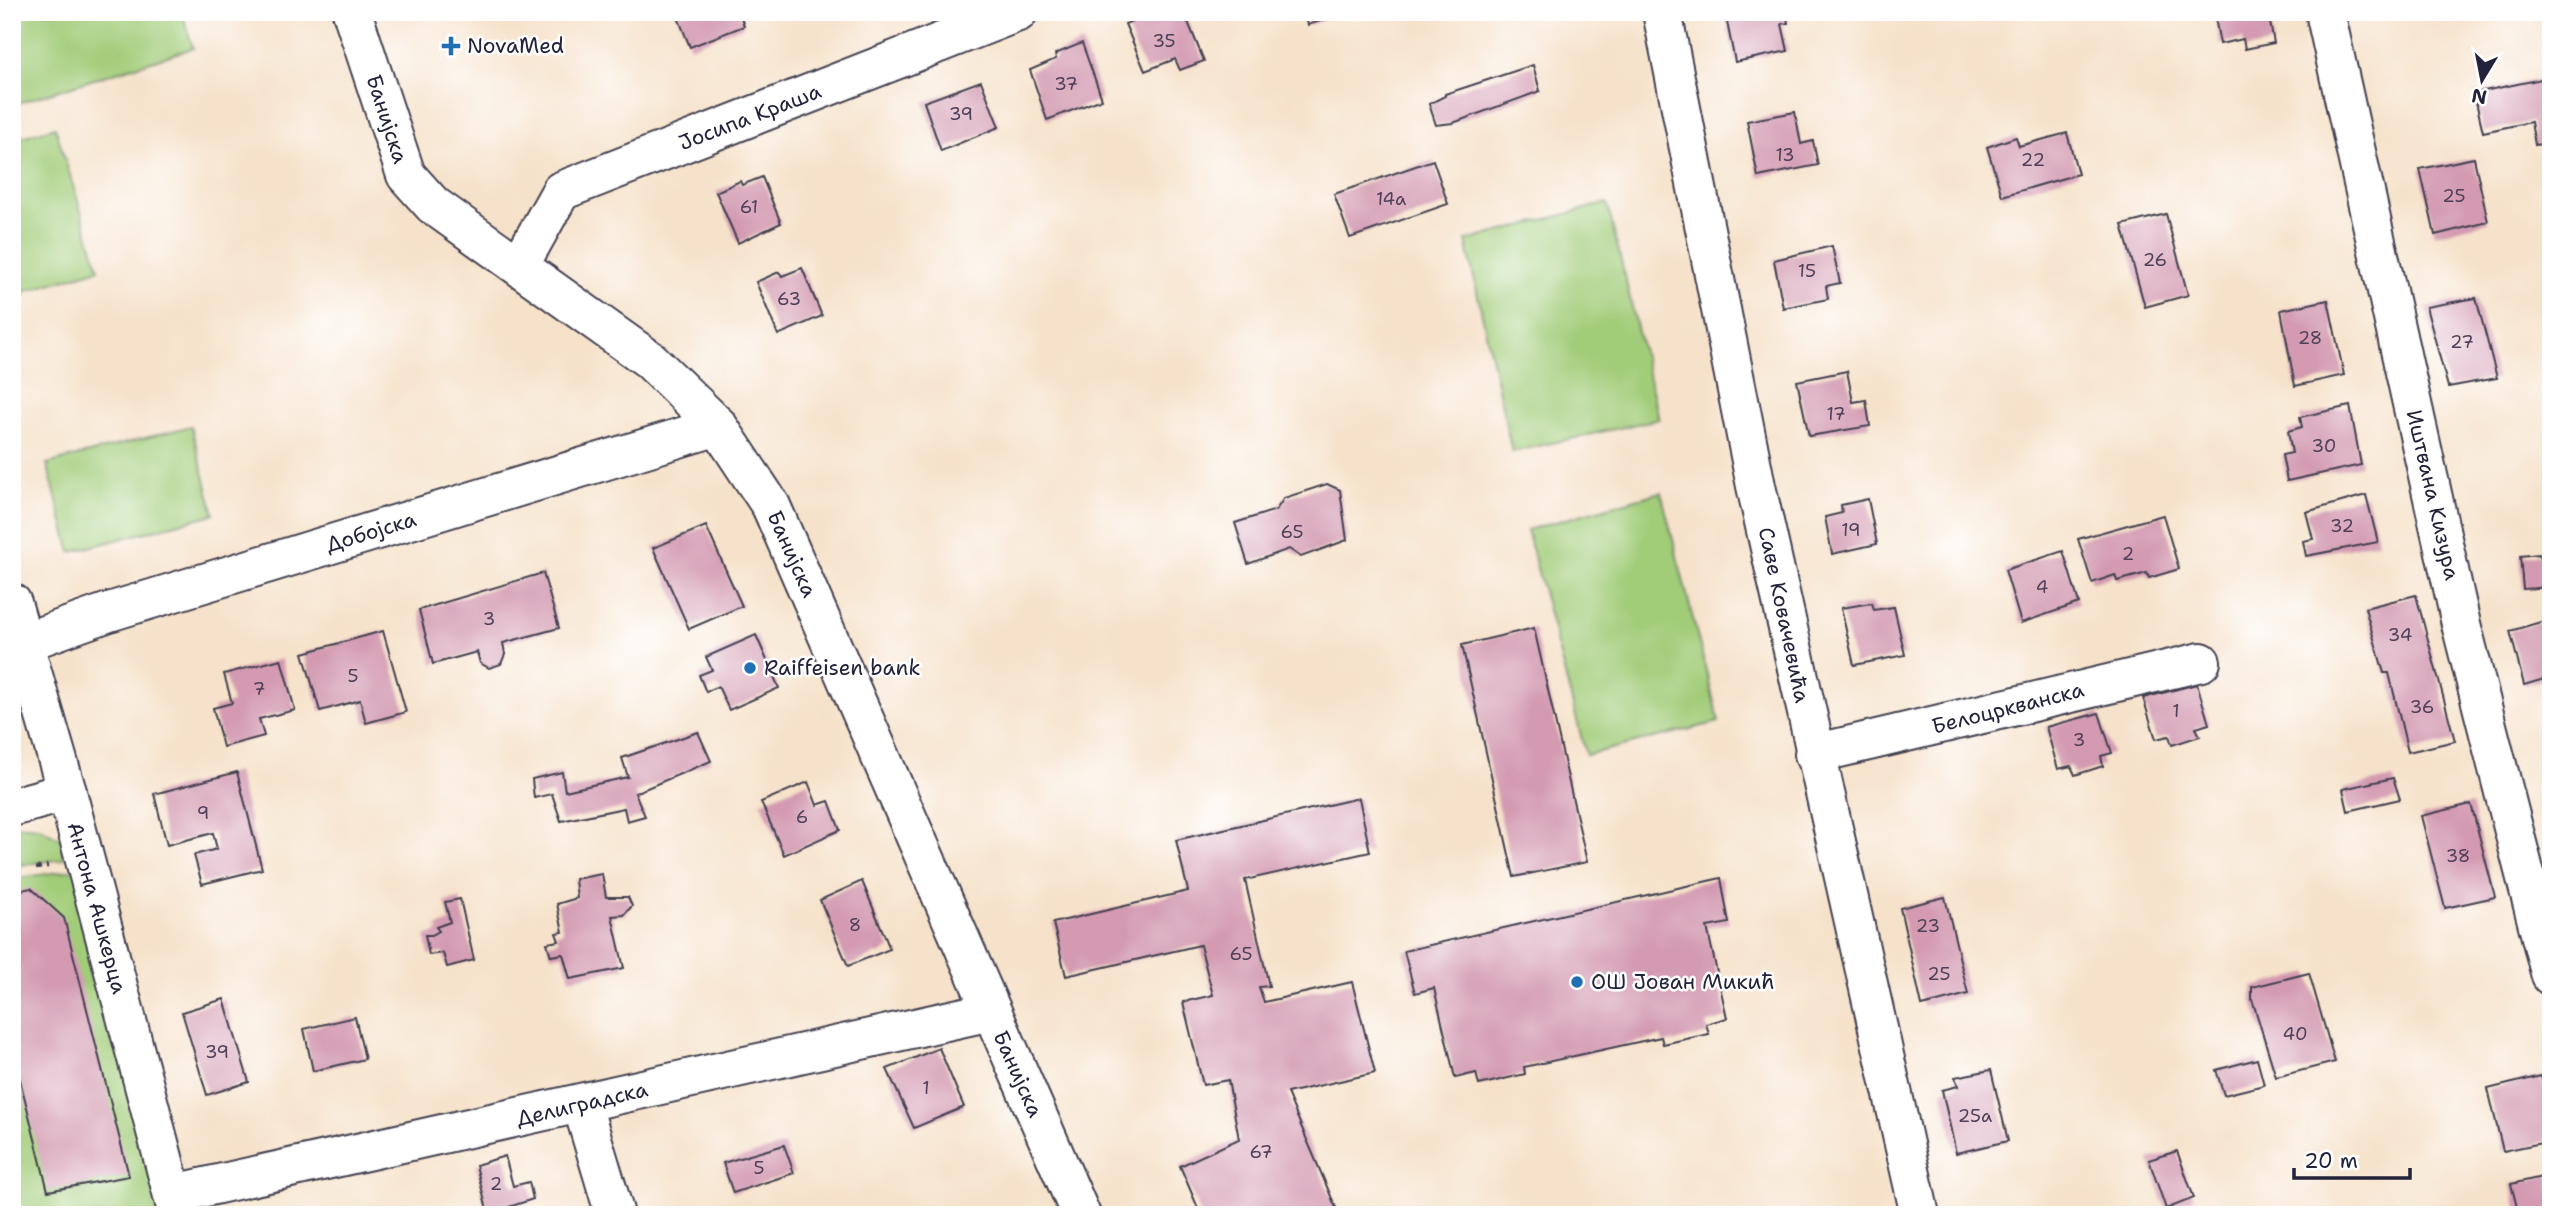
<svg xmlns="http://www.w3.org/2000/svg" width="2563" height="1227" viewBox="0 0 2563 1227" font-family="'Shantell Sans',sans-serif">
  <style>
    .green { fill: #a1cc78; stroke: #62775a; stroke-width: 2 }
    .building { fill: #d39ab1 }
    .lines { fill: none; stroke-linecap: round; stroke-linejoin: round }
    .street-casing { stroke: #423f50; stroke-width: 42 }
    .path { stroke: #423f50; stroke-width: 4.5; stroke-dasharray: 5 5; stroke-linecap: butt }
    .street { stroke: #fff; stroke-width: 38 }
    .poi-dot { fill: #1f6fb2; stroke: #fff; stroke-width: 2.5 }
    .labels { text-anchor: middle; stroke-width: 5; stroke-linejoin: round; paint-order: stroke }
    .number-label { font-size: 18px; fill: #4e4058 }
    .poi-label { font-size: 21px; fill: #22223b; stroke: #fff; text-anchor: start }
    .street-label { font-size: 21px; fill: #22223b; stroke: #fff }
  </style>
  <rect width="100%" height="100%" fill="#fff"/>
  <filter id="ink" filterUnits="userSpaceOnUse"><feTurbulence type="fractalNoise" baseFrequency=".0143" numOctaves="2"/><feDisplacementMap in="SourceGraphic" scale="14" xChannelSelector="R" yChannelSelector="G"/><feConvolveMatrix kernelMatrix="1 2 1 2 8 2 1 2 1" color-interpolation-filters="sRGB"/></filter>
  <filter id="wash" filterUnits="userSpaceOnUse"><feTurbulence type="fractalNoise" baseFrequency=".00686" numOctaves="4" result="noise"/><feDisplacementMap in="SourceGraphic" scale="28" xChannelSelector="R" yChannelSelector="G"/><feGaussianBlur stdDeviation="1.57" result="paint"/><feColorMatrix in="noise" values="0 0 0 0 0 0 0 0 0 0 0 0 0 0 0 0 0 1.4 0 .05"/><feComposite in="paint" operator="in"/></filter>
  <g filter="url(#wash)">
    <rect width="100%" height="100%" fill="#f6e2ca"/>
    <g class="green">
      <path d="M12 12H182L193 48 12 105Z"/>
      <path d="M55 127 99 269 24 292 12 255V140Z"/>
      <path d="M1607 203 1659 419 1512 452 1466 241Z"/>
      <path d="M191 426 214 514 71 552 47 464Z"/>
      <path d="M1661 492 1719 722 1586 755 1527 530Z"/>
      <path d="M12 825 39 827 62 840 64 859 12 866Z"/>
      <path d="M79 869 168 1215H12V879Z"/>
    </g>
    <g id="blocks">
      <g class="building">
        <path d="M676 12H739L744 26 690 47Z"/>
        <path d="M1153 12H1184L1204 61 1180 70 1175 59 1145 71 1125 24Z"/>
        <path d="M1304 12H1345V13L1308 25Z"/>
        <path d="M1725 12H1786L1788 23 1782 24 1788 51 1735 62Z"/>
        <path d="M2214 12H2268L2274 43 2245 49 2243 39 2220 44Z"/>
        <path d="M1082 43 1102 99 1047 120 1030 70 1056 59 1055 54Z"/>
        <path d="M1533 65 1540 91 1453 123 1436 125 1429 104 1445 96V94Z"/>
        <path d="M2551 77V142L2535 145 2531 122 2483 132 2474 93Z"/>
        <path d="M981 81 999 127 941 151 924 102Z"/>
        <path d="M1795 112 1801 144 1813 141 1818 165 1758 177 1747 121Z"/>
        <path d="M2067 133 2078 174 2002 196 1987 147 2016 137 2019 146Z"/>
        <path d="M2474 158 2488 222 2435 235 2420 169Z"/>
        <path d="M1433 160 1448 204 1350 238 1334 194Z"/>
        <path d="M762 177 781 223 738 243 716 192 740 181 742 185Z"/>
        <path d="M2166 214 2188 295 2145 307 2122 225Z"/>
        <path d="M1832 246 1840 283 1826 286 1828 299 1783 308 1774 260Z"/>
        <path d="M802 268 822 316 778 335 756 282 779 272 782 276Z"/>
        <path d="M2476 298 2497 378 2448 387 2426 307Z"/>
        <path d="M2328 300 2344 375 2295 386 2281 310Z"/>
        <path d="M1847 371 1853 402 1866 400 1870 426 1809 436 1797 381Z"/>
        <path d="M2350 406 2361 465 2287 481 2282 455 2292 453 2288 431 2302 427 2300 417Z"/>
        <path d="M1327 484 1340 490 1347 540 1301 557 1289 549 1248 564 1235 523 1276 510 1284 498Z"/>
        <path d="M2366 495 2378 542 2306 556 2303 541 2313 539 2306 512Z"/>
        <path d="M1868 499 1877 544 1832 554 1825 517 1842 513 1841 505Z"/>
        <path d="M2163 515 2179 569 2149 578 2147 573 2117 581 2115 575 2092 583 2078 539Z"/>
        <path d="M706 526 742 606 689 629 653 548Z"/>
        <path d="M2063 551 2079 603 2021 623 2005 570Z"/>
        <path d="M2539 554 2541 565H2551V587L2523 589 2520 556Z"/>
        <path d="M543 573 559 628 503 643 505 654 501 664 489 668 480 663 477 652 433 664 419 610Z"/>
        <path d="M2416 595 2455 741 2408 752 2389 673H2384L2365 608Z"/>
        <path d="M1872 603 1874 610 1894 607 1905 655 1854 665 1841 608Z"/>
        <path d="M2551 619V677L2524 685 2510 631Z"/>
        <path d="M1534 628 1587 862 1514 877 1462 645Z"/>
        <path d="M383 631 406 712 366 723 360 700 320 711 303 653Z"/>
        <path d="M756 635 779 688 729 710 718 686 706 692 699 675 712 670 706 657Z"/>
        <path d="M281 659 295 710 259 719 264 736 223 747 213 708 232 703 224 674Z"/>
        <path d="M2197 684 2209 724 2196 728 2200 736 2172 745 2169 736 2156 739 2143 698Z"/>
        <path d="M2099 713 2112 753 2101 756 2103 766 2075 775 2071 766 2058 769 2046 727Z"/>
        <path d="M698 732 711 761 635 793 645 816 627 821 624 808 561 821 552 794 534 798 532 779 562 772 565 791 628 777 622 758Z"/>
        <path d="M237 772 262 869 202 884 194 855 217 849 213 833 167 845 154 794Z"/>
        <path d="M2393 778 2400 799 2348 811 2343 789Z"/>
        <path d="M808 782 817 805 829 801 840 830 784 855 761 802Z"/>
        <path d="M1359 798 1370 852 1245 880 1269 986 1259 987 1264 1002 1352 982 1375 1073 1287 1093 1339 1215H1201L1180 1166 1239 1139 1228 1080 1203 1085 1183 1002 1213 995 1200 945 1066 976 1053 923 1188 891 1176 840Z"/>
        <path d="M2471 804 2495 897 2445 908 2421 816Z"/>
        <path d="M602 874 606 897H628L632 906 624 915 612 916 624 968 570 979 563 954 551 956 547 943 559 941 556 933 563 932 557 904 577 898 575 879Z"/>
        <path d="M1721 878 1729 923 1707 927 1727 1018 1706 1024 1709 1034 1663 1044 1661 1037 1524 1067 1525 1074 1479 1085 1476 1073 1455 1078 1434 988 1415 993 1404 951Z"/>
        <path d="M862 881 890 949 848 966 820 900Z"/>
        <path d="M31 888 64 918 129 1176 48 1191 12 1048V892Z"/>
        <path d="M1945 897 1968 994 1922 1006 1900 908Z"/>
        <path d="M460 899 474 960 447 967 443 953 429 955 425 935H432L439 931 436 927 450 922 445 902Z"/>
        <path d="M2309 973 2335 1062 2276 1077 2252 999V987Z"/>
        <path d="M224 999 249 1082 207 1095 182 1012Z"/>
        <path d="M355 1017 365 1059 313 1071 304 1029Z"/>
        <path d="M939 1048 964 1107 914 1128 887 1069Z"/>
        <path d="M2257 1059 2264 1085 2224 1095 2216 1070Z"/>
        <path d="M1991 1070 2008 1141 1956 1153 1942 1090 1958 1086 1955 1077Z"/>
        <path d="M2541 1076 2551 1111V1141L2503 1151 2488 1089Z"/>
        <path d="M784 1145 794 1173 733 1193 723 1163Z"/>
        <path d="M2177 1151 2194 1198 2166 1209 2149 1160Z"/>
        <path d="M505 1156 513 1186 529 1182 533 1199 488 1214 476 1165Z"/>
        <path d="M2551 1175V1215H2519L2511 1184Z"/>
      </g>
    </g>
  </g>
  <g filter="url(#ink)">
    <use href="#blocks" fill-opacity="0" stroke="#423f50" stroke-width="2"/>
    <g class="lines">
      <g class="street-casing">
        <g id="street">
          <path d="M352 12 406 175 433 205 650 360 718 426 771 506 1081 1215"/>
          <path d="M1662 12 1756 486 1920 1215"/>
          <path d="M2325 12 2461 624 2551 976"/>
          <path d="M519 266 561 191 1018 12"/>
          <path d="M12 603 67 792 178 1215"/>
          <path d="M25 642 109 612 718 426"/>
          <path d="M1814 754 2201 662"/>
          <path d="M12 807 67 792"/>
          <path d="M582 1105 615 1215"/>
          <path d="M174 1194 991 1011"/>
        </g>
      </g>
      <path class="path" d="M36 868 48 866"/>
      <use href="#street" class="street"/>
    </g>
  </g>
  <g class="poi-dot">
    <path d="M447.5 35.5h7v7h7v7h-7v7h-7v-7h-7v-7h7z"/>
    <circle cx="750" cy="668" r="7"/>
    <circle cx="1577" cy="982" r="7"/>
  </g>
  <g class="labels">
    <g class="number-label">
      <text x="1164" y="47">35</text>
      <text x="1066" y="90">37</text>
      <text x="961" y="120">39</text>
      <text x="1785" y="161">13</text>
      <text x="2033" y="166">22</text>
      <text x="2454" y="202">25</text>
      <text x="1391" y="205">14a</text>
      <text x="749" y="213">61</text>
      <text x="2155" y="266">26</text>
      <text x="1807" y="277">15</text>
      <text x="789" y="305">63</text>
      <text x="2310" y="344">28</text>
      <text x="2462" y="348">27</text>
      <text x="1836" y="420">17</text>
      <text x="2324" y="452">30</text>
      <text x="2342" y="532">32</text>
      <text x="1851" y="536">19</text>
      <text x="1292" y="538">65</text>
      <text x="2128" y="560">2</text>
      <text x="2042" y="593">4</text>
      <text x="489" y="625">3</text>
      <text x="2400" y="641">34</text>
      <text x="353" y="682">5</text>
      <text x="259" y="695">7</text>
      <text x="2422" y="713">36</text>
      <text x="2176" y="717">1</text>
      <text x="2079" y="746">3</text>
      <text x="203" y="819">9</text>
      <text x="802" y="823">6</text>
      <text x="2458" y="862">38</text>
      <text x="855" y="931">8</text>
      <text x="1928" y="932">23</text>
      <text x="1241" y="960">65</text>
      <text x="1939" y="980">25</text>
      <text x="2295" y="1040">40</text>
      <text x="217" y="1058">39</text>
      <text x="926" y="1094">1</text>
      <text x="1975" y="1122">25a</text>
      <text x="1261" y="1158">67</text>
      <text x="759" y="1174">5</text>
      <text x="496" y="1190">2</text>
    </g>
    <g class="poi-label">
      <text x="467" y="53">NovaMed</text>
      <text x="764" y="675">Raiffeisen bank</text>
      <text x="1591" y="989">ОШ Јован Микић</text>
    </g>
    <g class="street-label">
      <text transform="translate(750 117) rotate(-21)" y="7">Јосипа Краша</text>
      <text transform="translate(387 119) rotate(72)" y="7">Банијска</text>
      <text transform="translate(2433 495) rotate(77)" y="7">Иштвана Кизура</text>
      <text transform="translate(371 532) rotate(-17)" y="7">Добојска</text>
      <text transform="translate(792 554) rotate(66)" y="7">Банијска</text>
      <text transform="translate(1784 615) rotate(78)" y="7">Саве Ковачевића</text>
      <text transform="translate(2008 708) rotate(-14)" y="7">Белоцркванска</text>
      <text transform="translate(97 908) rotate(75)" y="7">Антона Ашкерца</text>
      <text transform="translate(1018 1074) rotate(66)" y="7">Банијска</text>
      <text transform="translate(582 1104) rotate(-13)" y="7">Делиградска</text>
    </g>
  </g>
  <rect width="2563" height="1227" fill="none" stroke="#fff" stroke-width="42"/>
  <g transform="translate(2482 80) rotate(190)" stroke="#ffffff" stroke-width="5" paint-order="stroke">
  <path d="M0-5L12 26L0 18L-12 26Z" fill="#22223b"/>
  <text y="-10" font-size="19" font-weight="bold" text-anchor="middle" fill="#22223b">N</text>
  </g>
  <path d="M2294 1168v10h116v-10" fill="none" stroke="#22223b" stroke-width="3.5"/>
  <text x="2304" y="1168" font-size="21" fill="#22223b" stroke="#ffffff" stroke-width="5" paint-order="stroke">20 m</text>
</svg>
